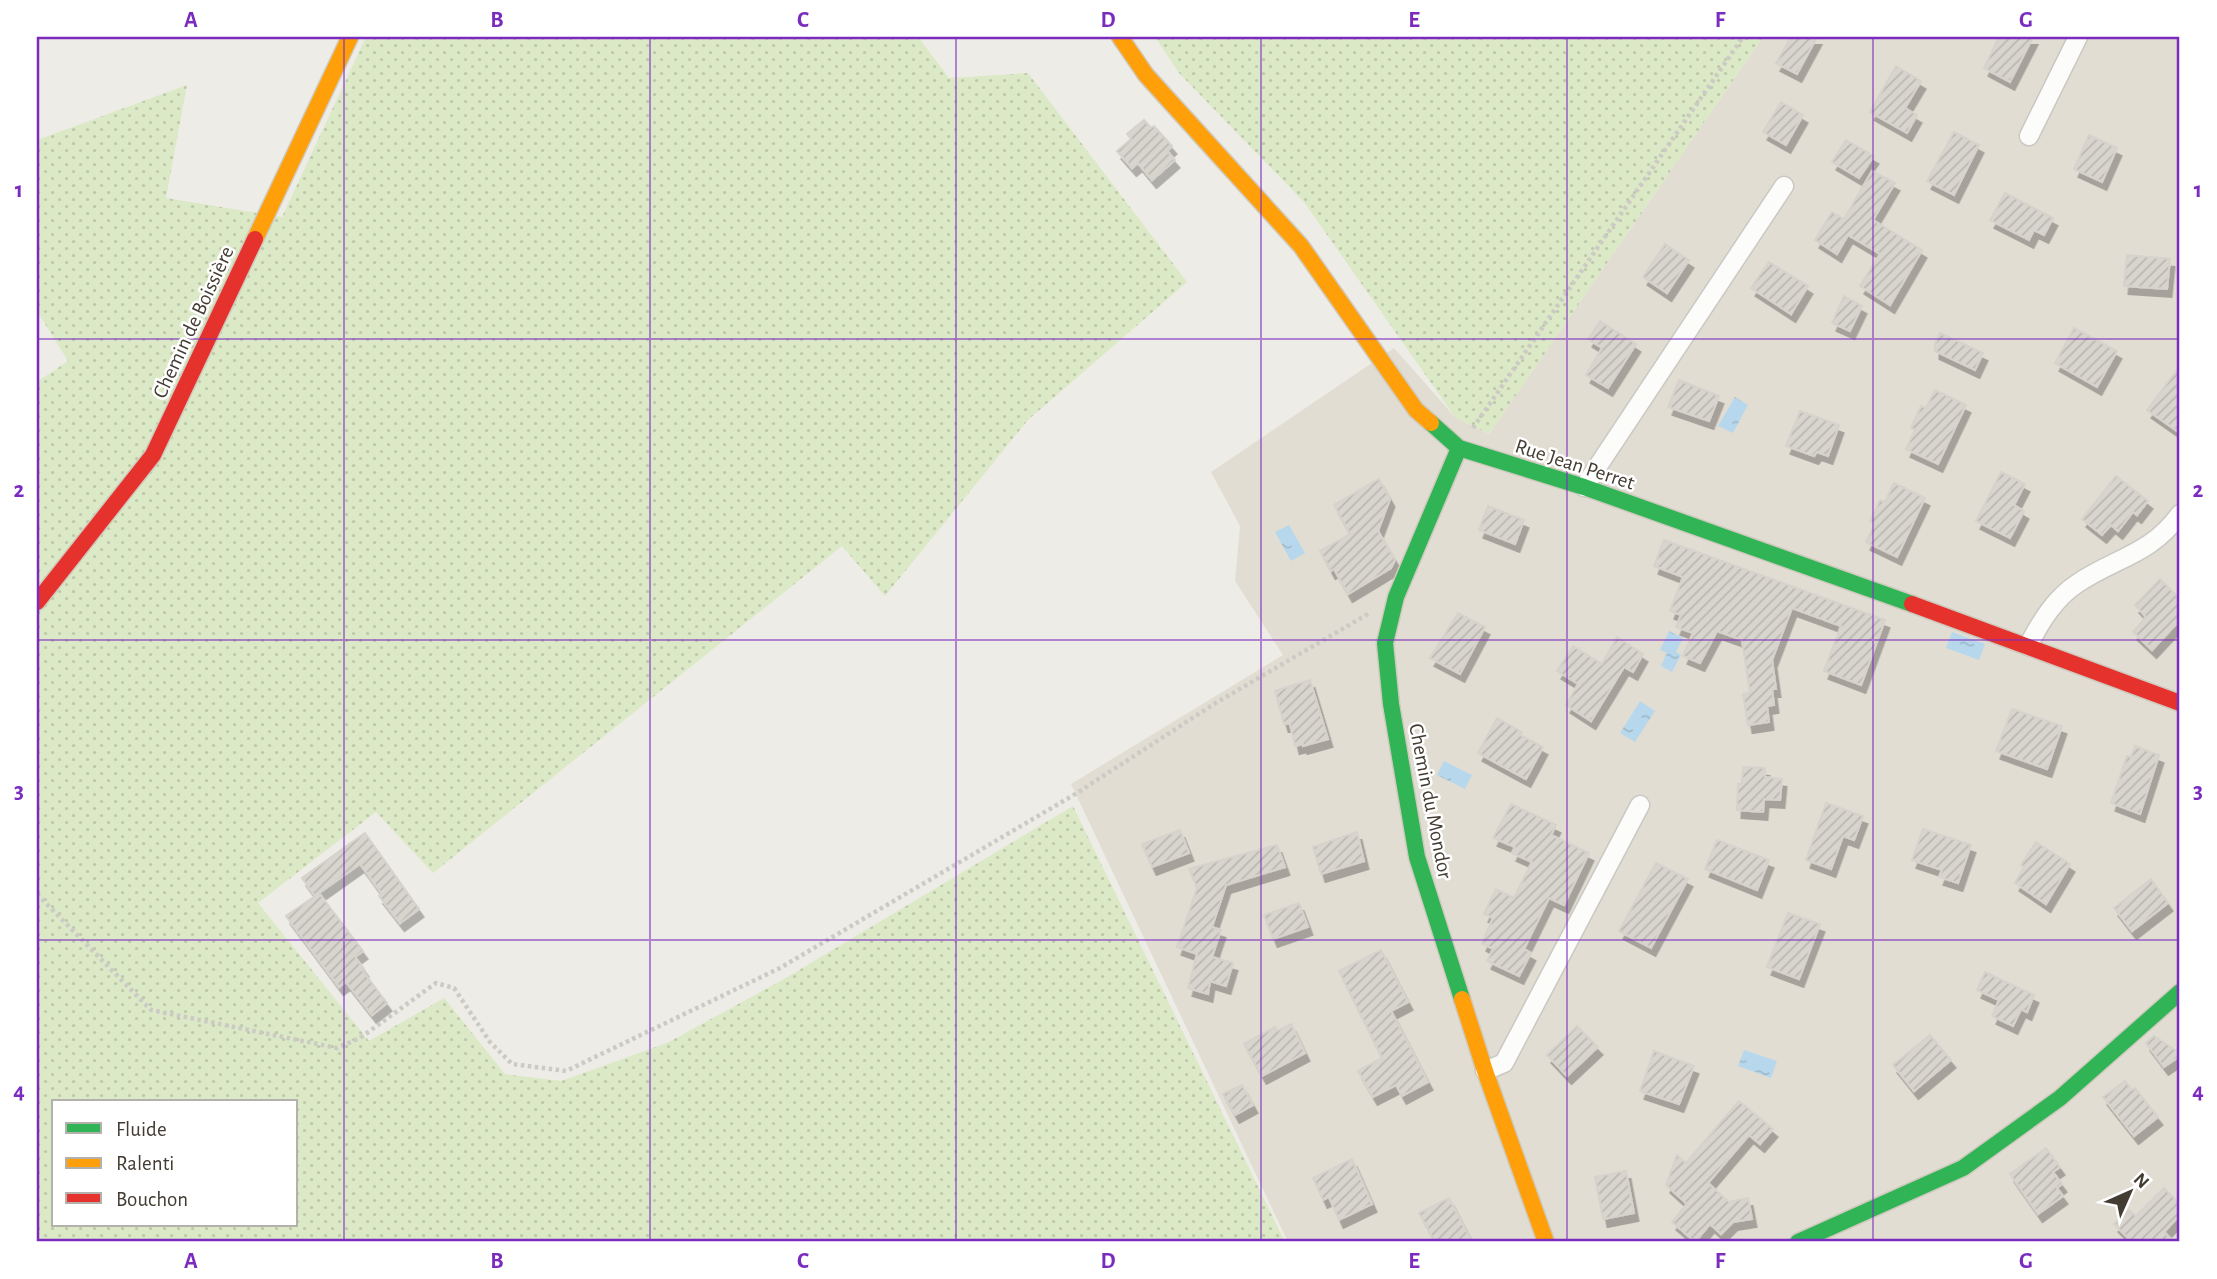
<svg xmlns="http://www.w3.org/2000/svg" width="2217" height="1279" viewBox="0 0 2217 1279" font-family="'Alegreya Sans',sans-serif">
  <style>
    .residential { fill: #e2ddd3 }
    .grass { fill: url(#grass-dots); fill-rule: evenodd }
    .water { fill: url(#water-ripples) }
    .building { fill: url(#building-hatch); stroke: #d6d2cc; stroke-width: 2; filter: url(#shadow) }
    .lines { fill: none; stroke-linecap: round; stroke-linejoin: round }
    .street-casing { stroke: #cac8c2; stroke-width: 21 }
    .fast-casing { stroke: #cfcabe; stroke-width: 19 }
    .slow-casing { stroke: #cfcabe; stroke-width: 19 }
    .jam-casing { stroke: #cfcabe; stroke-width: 19 }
    .path { stroke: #cccac5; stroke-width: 4.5; stroke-dasharray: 3.5 3.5; stroke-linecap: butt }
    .street { stroke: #fcfcfb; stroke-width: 18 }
    .fast { stroke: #30b455; stroke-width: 16 }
    .slow { stroke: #ff9f0a; stroke-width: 16 }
    .jam { stroke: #e5322d; stroke-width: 16 }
    .grid { fill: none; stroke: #7b2cbf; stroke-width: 2; stroke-opacity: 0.55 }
    .labels { text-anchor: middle; stroke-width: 5; stroke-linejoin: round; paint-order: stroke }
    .street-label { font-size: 21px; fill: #433c33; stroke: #fff }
    .neatline { fill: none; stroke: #7b2cbf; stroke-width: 2.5 }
    .grid-label { font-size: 23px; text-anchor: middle; font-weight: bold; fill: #7b2cbf }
  </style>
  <defs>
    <pattern id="grass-dots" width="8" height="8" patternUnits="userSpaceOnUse" patternTransform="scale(1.75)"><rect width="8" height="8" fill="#dce9c6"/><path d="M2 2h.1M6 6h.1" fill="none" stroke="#bec9ab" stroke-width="1.8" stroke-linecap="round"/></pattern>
    <pattern id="water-ripples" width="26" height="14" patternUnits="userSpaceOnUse" patternTransform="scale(1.75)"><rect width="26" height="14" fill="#b7d8ec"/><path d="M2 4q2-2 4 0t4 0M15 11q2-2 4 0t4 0" fill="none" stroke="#9fbacb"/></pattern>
    <pattern id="building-hatch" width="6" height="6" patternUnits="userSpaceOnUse" patternTransform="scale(1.75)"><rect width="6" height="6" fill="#d8d5cf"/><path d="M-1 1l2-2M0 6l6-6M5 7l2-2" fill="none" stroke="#bbb8b2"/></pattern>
    <filter id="shadow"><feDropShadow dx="4.5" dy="8" stdDeviation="0" flood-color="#0004"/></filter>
  </defs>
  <rect width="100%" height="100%" fill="#eeece6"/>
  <path class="residential" d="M1763 37H2180V1242H1288L1071 784 1283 655 1235 581 1240 526 1211 472 1394 348 1455 417 1489 434Z"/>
  <g class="grass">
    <path d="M366 37H918L949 78 1028 73 1187 282 1028 420 885 596 842 546 433 873 376 812 258 903 369 1041 444 998 505 1074 561 1081 667 1043 784 979 1073 806 1285 1242H37V382L68 361 37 311V140L187 85 166 198 282 217ZM54 1102H296V1225H54Z"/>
    <path d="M1155 37H1763L1489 434 1455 417 1304 202 1179 73Z"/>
  </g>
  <g class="water">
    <path d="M1735 397 1748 405 1733 433 1718 426Z"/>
    <path d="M1289 525 1305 553 1291 561 1275 532Z"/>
    <path d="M1669 631 1683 638 1676 652 1681 655 1672 672 1661 666 1667 653 1660 650Z"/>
    <path d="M1952 632 1985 644 1979 660 1946 648Z"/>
    <path d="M1640 701 1655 711 1635 742 1620 733Z"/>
    <path d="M1444 761 1472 775 1465 789 1437 775Z"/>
    <path d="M1744 1050 1777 1061 1771 1078 1738 1066Z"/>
  </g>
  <g class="building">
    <path d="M1791 37H1817L1797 74 1776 63Z"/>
    <path d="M1999 37H2033L2010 82 1984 68Z"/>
    <path d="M1896 66 1921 81 1905 108 1917 115 1907 133 1870 112Z"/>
    <path d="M1781 102 1803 115 1786 145 1763 132Z"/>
    <path d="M1144 120 1151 128 1154 126 1172 146 1167 151 1175 160 1152 180 1138 163 1132 168 1117 151 1131 139 1127 134Z"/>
    <path d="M1954 132 1979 145 1954 195 1927 181Z"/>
    <path d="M2089 135 2117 148 2102 182 2074 169Z"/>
    <path d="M1846 140 1874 156 1859 178 1832 162Z"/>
    <path d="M1872 171 1895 183 1873 220 1922 250 1890 305 1860 286 1880 254 1848 235 1837 254 1815 240 1832 212 1844 219Z"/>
    <path d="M2005 193 2053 218 2044 235 2034 230 2029 240 1990 220Z"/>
    <path d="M1665 244 1689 260 1667 293 1643 277Z"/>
    <path d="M2127 255 2170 259 2167 289 2124 286Z"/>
    <path d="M1769 262 1808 286 1791 314 1751 288Z"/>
    <path d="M1844 296 1862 306 1850 331 1832 323Z"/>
    <path d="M1600 321 1636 344 1608 388 1586 375 1602 348 1588 339Z"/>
    <path d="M2074 328 2117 351 2097 387 2055 363Z"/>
    <path d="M1940 333 1983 353 1975 370 1935 351V344Z"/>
    <path d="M2180 366V433L2147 410Z"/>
    <path d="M1679 380 1719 396 1709 421 1668 407Z"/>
    <path d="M1935 390 1966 405 1938 464 1906 449 1915 430 1911 428 1921 406 1926 408Z"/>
    <path d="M1800 411 1839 425 1828 456 1817 452 1814 456 1786 446Z"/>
    <path d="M2001 472 2025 484 2014 505 2024 511 2010 538 1976 521Z"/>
    <path d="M2116 476 2148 501 2137 515 2133 512 2118 531 2111 525 2102 535 2082 519Z"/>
    <path d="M1379 479 1390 499 1378 531 1395 560 1391 568 1348 594 1334 569 1331 571 1320 551 1350 534 1334 505Z"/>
    <path d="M1894 483 1925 498 1897 557 1866 542 1875 524 1870 521 1880 500 1885 502Z"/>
    <path d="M1488 506 1524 520 1515 544 1479 530Z"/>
    <path d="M1664 540 1885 620 1861 685 1824 671 1841 626 1792 608 1772 660 1776 689H1772L1774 705 1767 706 1769 722 1748 725 1743 694 1750 693 1742 640 1717 631 1700 663 1683 656 1693 633 1676 627 1681 615 1670 611 1683 577 1654 566Z"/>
    <path d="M2160 579 2180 599V620L2152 650 2133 632 2146 617 2135 605Z"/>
    <path d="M1458 613 1485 627 1460 674 1430 658Z"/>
    <path d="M1617 637 1643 654 1633 672 1624 667 1591 721 1566 705 1578 684 1557 671 1573 646 1602 664Z"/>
    <path d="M1310 680 1328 739 1303 746V744L1295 746 1290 724H1284L1275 691Z"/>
    <path d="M2012 709 2062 726 2047 769 1996 751Z"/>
    <path d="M1497 718 1522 732 1520 735 1543 747 1526 779 1478 753Z"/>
    <path d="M2135 746 2159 755 2140 814 2111 803 2127 756 2131 757Z"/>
    <path d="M1743 767 1765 768V777L1782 779 1780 800 1764 799 1763 812 1737 810 1738 784H1742Z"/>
    <path d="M1826 803 1863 816 1854 840 1843 836 1831 869 1806 860Z"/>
    <path d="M1511 804 1556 825 1551 835 1589 853 1564 905 1549 898 1524 949 1531 953 1519 976 1487 961 1493 949 1482 943 1493 918 1484 914 1496 889 1514 898 1532 862 1512 853 1515 847 1493 838Z"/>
    <path d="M1923 829 1971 845 1958 883 1939 877 1942 870 1912 860Z"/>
    <path d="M1180 830 1189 853 1152 867 1142 844Z"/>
    <path d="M1357 832 1364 861 1321 874 1313 847Z"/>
    <path d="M365 833 419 909 400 923 379 896 382 894 360 864 319 893 363 951 355 957 364 969 362 970 387 1003 372 1015 346 982 339 987 286 916 315 896 302 878Z"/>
    <path d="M1717 840 1769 860 1757 890 1705 869Z"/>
    <path d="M2036 842 2070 864 2046 904 2015 883 2024 867 2021 865Z"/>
    <path d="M1277 845 1285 867 1226 885 1212 927 1221 930 1212 957 1233 963 1226 986 1210 981 1208 994 1188 988 1197 954 1177 947 1197 888 1189 869Z"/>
    <path d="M1656 863 1688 879 1651 948 1619 931Z"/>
    <path d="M2151 879 2168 903 2132 931 2114 908Z"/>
    <path d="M1299 903 1308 927 1273 939 1264 915Z"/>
    <path d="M1788 913 1820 924 1799 979 1767 967Z"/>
    <path d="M1381 950 1408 1002 1391 1011 1428 1082 1402 1096 1396 1085 1373 1097 1358 1071 1382 1058 1339 971Z"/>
    <path d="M1985 972 2034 995 2027 1012 2021 1009 2013 1026 1992 1016 1999 1000 1977 990Z"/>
    <path d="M1291 1024 1305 1053 1262 1076 1244 1044 1275 1027 1277 1031Z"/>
    <path d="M1577 1026 1598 1047 1567 1076 1547 1055Z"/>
    <path d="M1930 1035 1951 1060 1914 1091 1893 1065Z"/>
    <path d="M2154 1036 2180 1053V1056L2164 1067 2146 1043Z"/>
    <path d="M1654 1051 1694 1066 1679 1104 1640 1091Z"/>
    <path d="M2125 1081 2132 1090 2135 1088 2158 1117 2134 1136 2103 1097Z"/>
    <path d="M1242 1085 1253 1105 1235 1115 1223 1094Z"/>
    <path d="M1739 1101 1773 1129 1760 1144 1749 1135 1708 1183 1729 1202 1748 1198 1752 1219 1733 1222 1721 1234 1710 1224 1695 1242 1672 1222 1687 1204 1666 1185 1677 1155 1686 1163Z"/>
    <path d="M2046 1148 2060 1167 2053 1172 2062 1184 2057 1188 2063 1196 2038 1214 2010 1174Z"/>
    <path d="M1352 1159 1372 1204 1339 1220 1329 1197 1323 1200 1313 1178Z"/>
    <path d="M1626 1171 1634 1213 1603 1219 1595 1177Z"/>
    <path d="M2164 1188 2180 1204V1215L2164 1232 2174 1242H2132L2114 1224 2129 1210 2136 1216Z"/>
    <path d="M1449 1198 1472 1242H1435L1419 1213Z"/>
  </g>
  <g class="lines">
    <g class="street-casing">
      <g id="street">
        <path d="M2029 136 2078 37"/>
        <path d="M1584 487 1784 186"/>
        <path d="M2028 646C2041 621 2055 598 2078 583 2117 557 2150 555 2180 514"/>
        <path d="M1485 1071 1504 1063 1640 805"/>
      </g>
    </g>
    <g class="fast-casing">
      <g id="fast">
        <path d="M1431 423 1459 448 1584 487 1912 604"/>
        <path d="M1459 448 1396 597 1385 643 1391 704 1417 857 1462 999"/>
        <path d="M1798 1242 1963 1168 2060 1098 2180 992"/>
      </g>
    </g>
    <g class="slow-casing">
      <g id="slow">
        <path d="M1120 37 1146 75 1301 246 1416 410 1431 423"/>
        <path d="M255 239 350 37"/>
        <path d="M1462 999 1485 1071 1546 1242"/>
      </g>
    </g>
    <g class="jam-casing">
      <g id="jam">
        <path d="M37 602 153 455 255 239"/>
        <path d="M1912 604 2180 703"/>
      </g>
    </g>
    <g class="path">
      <path d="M1473 428 1743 37"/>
      <path d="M37 894 151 1010 337 1048 360 1038 436 983 454 988 490 1042 512 1064 566 1071 780 968 1077 793 1214 704 1368 614"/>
    </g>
    <use href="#street" class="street"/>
    <use href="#fast" class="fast"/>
    <use href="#slow" class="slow"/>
    <use href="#jam" class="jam"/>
  </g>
  <path class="grid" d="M344 37V1242M650 37V1242M956 37V1242M1261 37V1242M1567 37V1242M1873 37V1242M37 339H2180M37 640H2180M37 940H2180"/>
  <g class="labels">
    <g class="street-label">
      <text transform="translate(193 322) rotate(-65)" y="7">Chemin de Boissière</text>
      <text transform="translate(1575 464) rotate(18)" y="7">Rue Jean Perret</text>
      <text transform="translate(1431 801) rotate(79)" y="7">Chemin du Mondor</text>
    </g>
  </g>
  <rect width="2217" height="1279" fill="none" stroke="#ffffff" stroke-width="77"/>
  <rect x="52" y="1100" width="245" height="126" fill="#ffffff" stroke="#b4b1ad" stroke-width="2"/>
  <rect x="66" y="1123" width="35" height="10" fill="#30b455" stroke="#b4b1ad" stroke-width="2"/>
  <text x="116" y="1136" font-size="21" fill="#433c33">Fluide</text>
  <rect x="66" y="1158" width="35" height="10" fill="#ff9f0a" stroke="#b4b1ad" stroke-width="2"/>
  <text x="116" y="1170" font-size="21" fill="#433c33">Ralenti</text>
  <rect x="66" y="1193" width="35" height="10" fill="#e5322d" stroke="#b4b1ad" stroke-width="2"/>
  <text x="116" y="1206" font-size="21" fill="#433c33">Bouchon</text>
  <g transform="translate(2130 1192) rotate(45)" stroke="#ffffff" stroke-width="5" paint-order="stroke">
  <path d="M0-5L12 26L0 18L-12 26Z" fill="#433c33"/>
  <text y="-10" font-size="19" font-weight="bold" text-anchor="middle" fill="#433c33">N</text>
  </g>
  <rect x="38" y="38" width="2140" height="1202" class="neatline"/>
  <g class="grid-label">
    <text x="191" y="27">A</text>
    <text x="497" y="27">B</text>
    <text x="803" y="27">C</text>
    <text x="1108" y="27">D</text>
    <text x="1414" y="27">E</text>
    <text x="1720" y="27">F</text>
    <text x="2026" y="27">G</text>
    <text x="19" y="197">1</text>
    <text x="2198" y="197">1</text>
    <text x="19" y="497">2</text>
    <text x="2198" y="497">2</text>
    <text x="19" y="798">3</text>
    <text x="2198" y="798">3</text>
    <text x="19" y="1098">4</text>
    <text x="2198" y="1098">4</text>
    <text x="191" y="1268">A</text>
    <text x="497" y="1268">B</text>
    <text x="803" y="1268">C</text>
    <text x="1108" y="1268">D</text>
    <text x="1414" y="1268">E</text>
    <text x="1720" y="1268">F</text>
    <text x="2026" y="1268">G</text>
  </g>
</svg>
